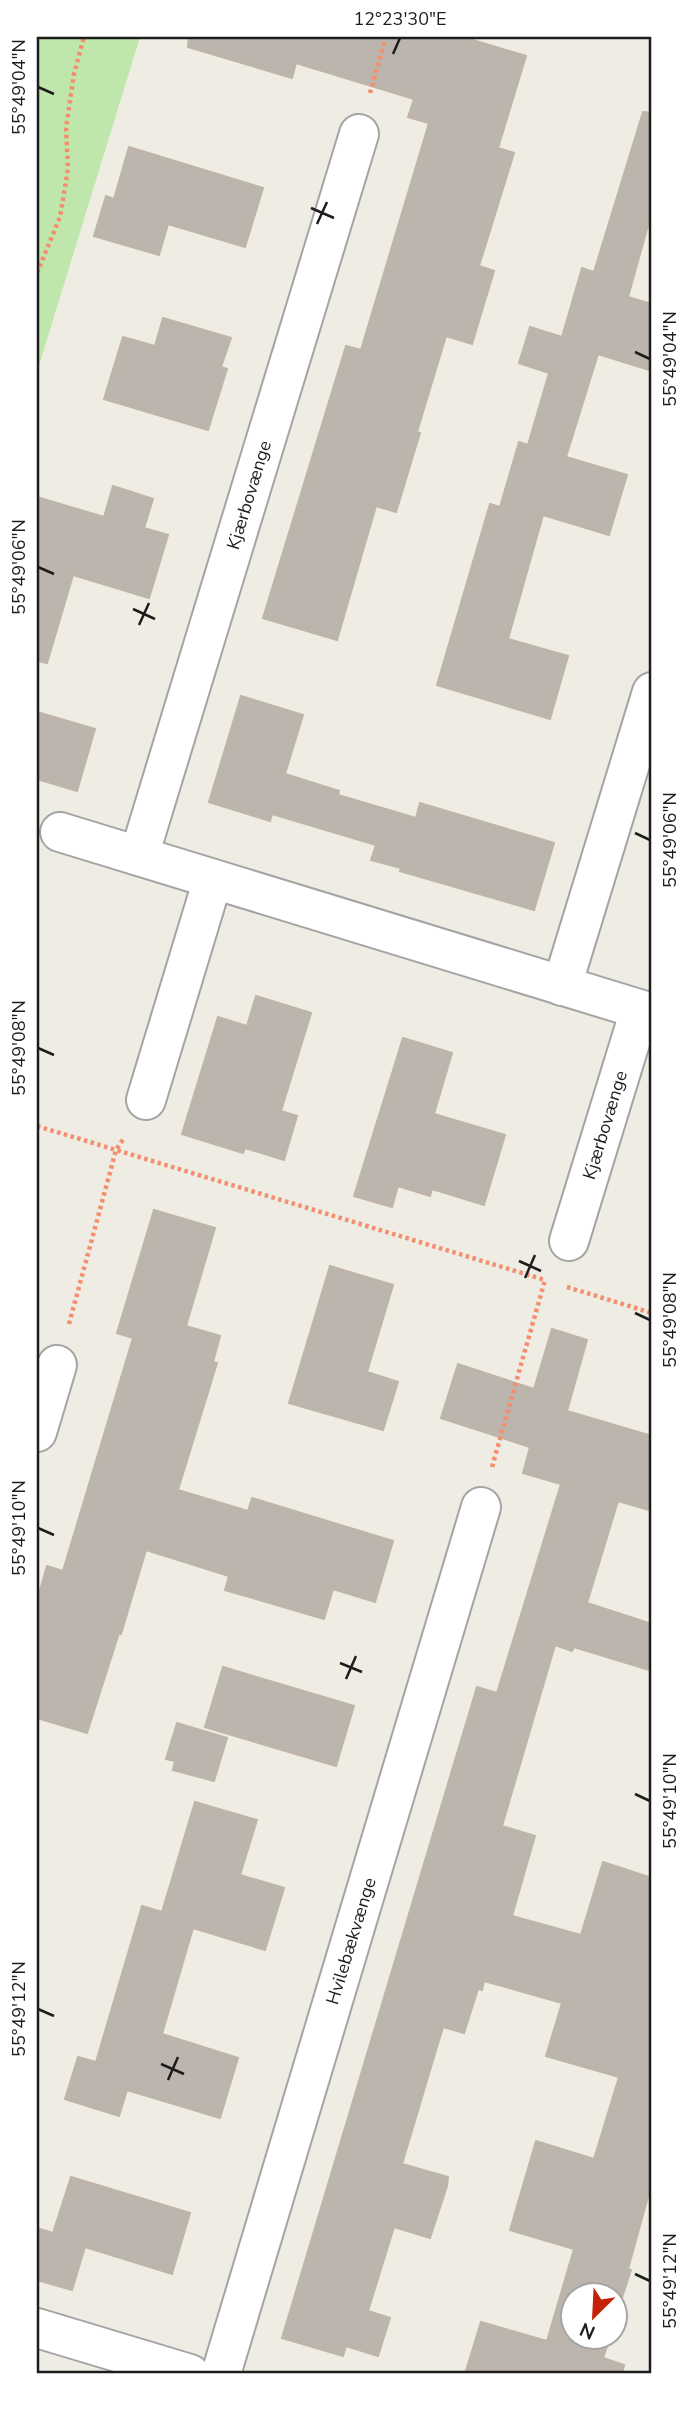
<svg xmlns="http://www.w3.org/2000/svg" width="689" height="2411" viewBox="0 0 689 2411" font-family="'Nunito Sans',sans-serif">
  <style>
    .grass { fill: #c0e7ab }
    .building { fill: #bbb5ad; stroke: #bfb5a6; stroke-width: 2 }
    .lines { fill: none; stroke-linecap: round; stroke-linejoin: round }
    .minor-casing { stroke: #a4a4a4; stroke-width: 42 }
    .path { stroke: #f58e6e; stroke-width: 4.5; stroke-dasharray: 3.5 3.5; stroke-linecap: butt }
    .minor { stroke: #fff; stroke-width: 38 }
    .ticks { fill: none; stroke: #1d1d1d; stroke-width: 2.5 }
    .labels { text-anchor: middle; stroke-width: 5; stroke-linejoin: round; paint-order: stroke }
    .street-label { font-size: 18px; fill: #1d1d1d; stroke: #fff }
    .neatline { fill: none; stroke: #1d1d1d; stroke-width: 2.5 }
    .ticks-label { font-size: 18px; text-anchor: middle; fill: #1d1d1d }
  </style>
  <rect width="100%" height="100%" fill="#eeece3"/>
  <path class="grass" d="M37 37H140L37 372Z"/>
  <g class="building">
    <path d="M189 37H463L526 56 498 148 514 153 479 266 494 271 472 344 446 336 417 432 420 433 396 512 376 506 337 640 263 618 346 346 361 350 429 123 408 117 414 99 296 63 292 78 188 47Z"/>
    <path d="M643 112 652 113V211L628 297 652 304V371L598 354 566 457 627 475 609 535 543 515 508 639 568 656 550 719 437 685 490 504 500 507 519 442 528 445 549 373 519 363 530 327 562 337 582 268 594 272Z"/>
    <path d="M129 147 263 188 245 247 168 224 159 255 94 236 106 196 114 199Z"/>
    <path d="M163 318 231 338 221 367 227 369 208 430 104 399 123 337 155 346Z"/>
    <path d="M113 486 153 499 144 528 168 535 149 598 73 575 47 663 37 661V497L104 517Z"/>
    <path d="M241 696 303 715 285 774 339 791 338 795 416 818 420 803 554 843 534 910 400 871 401 868 371 860 376 845 272 814 270 821 209 802Z"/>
    <path d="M37 712 95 729 77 791 37 779Z"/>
    <path d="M256 996 311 1013 281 1111 297 1116 284 1160 245 1148 243 1153 182 1134 218 1017 247 1026Z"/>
    <path d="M403 1038 452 1053 434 1114 505 1135 484 1205 432 1189 430 1196 398 1186 392 1207 354 1196Z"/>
    <path d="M154 1210 215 1228 186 1326 220 1336 213 1362 217 1363 178 1490 248 1511 252 1498 393 1541 375 1602 333 1589 324 1619 225 1590 229 1576 146 1550 121 1634 119 1633 87 1733 37 1718V1601L47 1566 63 1571 133 1338 117 1333Z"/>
    <path d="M330 1266 393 1285 367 1372 398 1382 383 1430 289 1403Z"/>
    <path d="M552 1329 587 1340 567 1411 652 1436V1511L618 1501 587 1603 652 1624V1671L574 1647 572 1651 555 1645 502 1826 535 1836 512 1916 581 1935 603 1862 652 1878V2182L628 2269 631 2270 615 2319V2295H573V2337H610L603 2358 624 2365 622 2374H465L481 2322 547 2341 574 2249 510 2230 536 2141 594 2159 619 2077 546 2056 562 2003 484 1981 482 1990 478 1989 464 2033 443 2027 402 2164 448 2177 447 2186 430 2238 394 2227 368 2311 390 2318 378 2356 346 2346 343 2356 282 2338 477 1687 497 1693 561 1484 523 1473 530 1447 441 1418 458 1364 534 1389Z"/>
    <path d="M223 1667 354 1706 336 1766 205 1727Z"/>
    <path d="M177 1723 227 1738 214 1781 173 1770 175 1761 166 1759Z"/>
    <path d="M195 1802 257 1820 240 1875 284 1888 265 1950 193 1928 162 2034 238 2058 220 2118 127 2090 119 2116 65 2099 78 2057 96 2062 142 1906 162 1912Z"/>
    <path d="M71 2177 190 2213 172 2274 85 2247 72 2290 37 2280V2228L53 2233Z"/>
  </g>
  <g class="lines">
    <g class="minor-casing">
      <g id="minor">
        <path d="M60 832 652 1013"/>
        <path d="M139 856 359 134"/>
        <path d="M562 986 652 692"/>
        <path d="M146 1100 213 879"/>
        <path d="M569 1241 640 1010"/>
        <path d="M37 1432 57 1365"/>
        <path d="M37 2328 190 2374"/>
        <path d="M221 2374 481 1507"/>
      </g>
    </g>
    <g class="path">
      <path d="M370 93 386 37"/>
      <path d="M37 273 60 217 68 169 66 128 74 74 84 37"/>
      <path d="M37 1126 545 1280"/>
      <path d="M567 1287 652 1313"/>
      <path d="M69 1324 116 1150 124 1138"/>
      <path d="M492 1467 545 1280"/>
    </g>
    <use href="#minor" class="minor"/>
  </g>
  <path class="ticks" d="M393 54 400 38M38 87 54 94M311 208 334 218M317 224 327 202M635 352 650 359M38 567 54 574M133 609 155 619M139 625 149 603M635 833 650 840M38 1048 54 1055M519 1261 541 1271M525 1278 535 1255M635 1313 650 1320M38 1528 54 1535M340 1663 362 1672M346 1679 356 1656M635 1794 650 1801M38 2009 54 2016M161 2064 184 2074M168 2080 178 2057M635 2274 650 2281"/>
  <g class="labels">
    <g class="street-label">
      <text transform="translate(249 495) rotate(-73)" y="6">Kjærbovænge</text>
      <text transform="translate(605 1125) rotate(-73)" y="6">Kjærbovænge</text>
      <text transform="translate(351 1941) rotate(-73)" y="6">Hvilebækvænge</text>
    </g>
  </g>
  <rect width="689" height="2411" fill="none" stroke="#ffffff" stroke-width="77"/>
  <g transform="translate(594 2316) rotate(204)"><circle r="33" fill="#ffffff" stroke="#a5a5a5" stroke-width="2"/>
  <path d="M0-5L12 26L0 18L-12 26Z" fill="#c42107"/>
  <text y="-10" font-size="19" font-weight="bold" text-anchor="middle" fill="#1d1d1d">N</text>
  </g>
  <rect x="38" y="38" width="612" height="2334" class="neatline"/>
  <g class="ticks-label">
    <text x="400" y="25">12°23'30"E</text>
    <text transform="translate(19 87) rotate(-90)" y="6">55°49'04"N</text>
    <text transform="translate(670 359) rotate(-90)" y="6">55°49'04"N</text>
    <text transform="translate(19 567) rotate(-90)" y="6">55°49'06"N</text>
    <text transform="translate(670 840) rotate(-90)" y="6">55°49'06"N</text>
    <text transform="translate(19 1048) rotate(-90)" y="6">55°49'08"N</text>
    <text transform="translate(670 1320) rotate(-90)" y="6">55°49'08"N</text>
    <text transform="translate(19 1528) rotate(-90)" y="6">55°49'10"N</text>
    <text transform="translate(670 1801) rotate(-90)" y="6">55°49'10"N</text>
    <text transform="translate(19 2009) rotate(-90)" y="6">55°49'12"N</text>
    <text transform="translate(670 2281) rotate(-90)" y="6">55°49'12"N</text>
  </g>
</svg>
